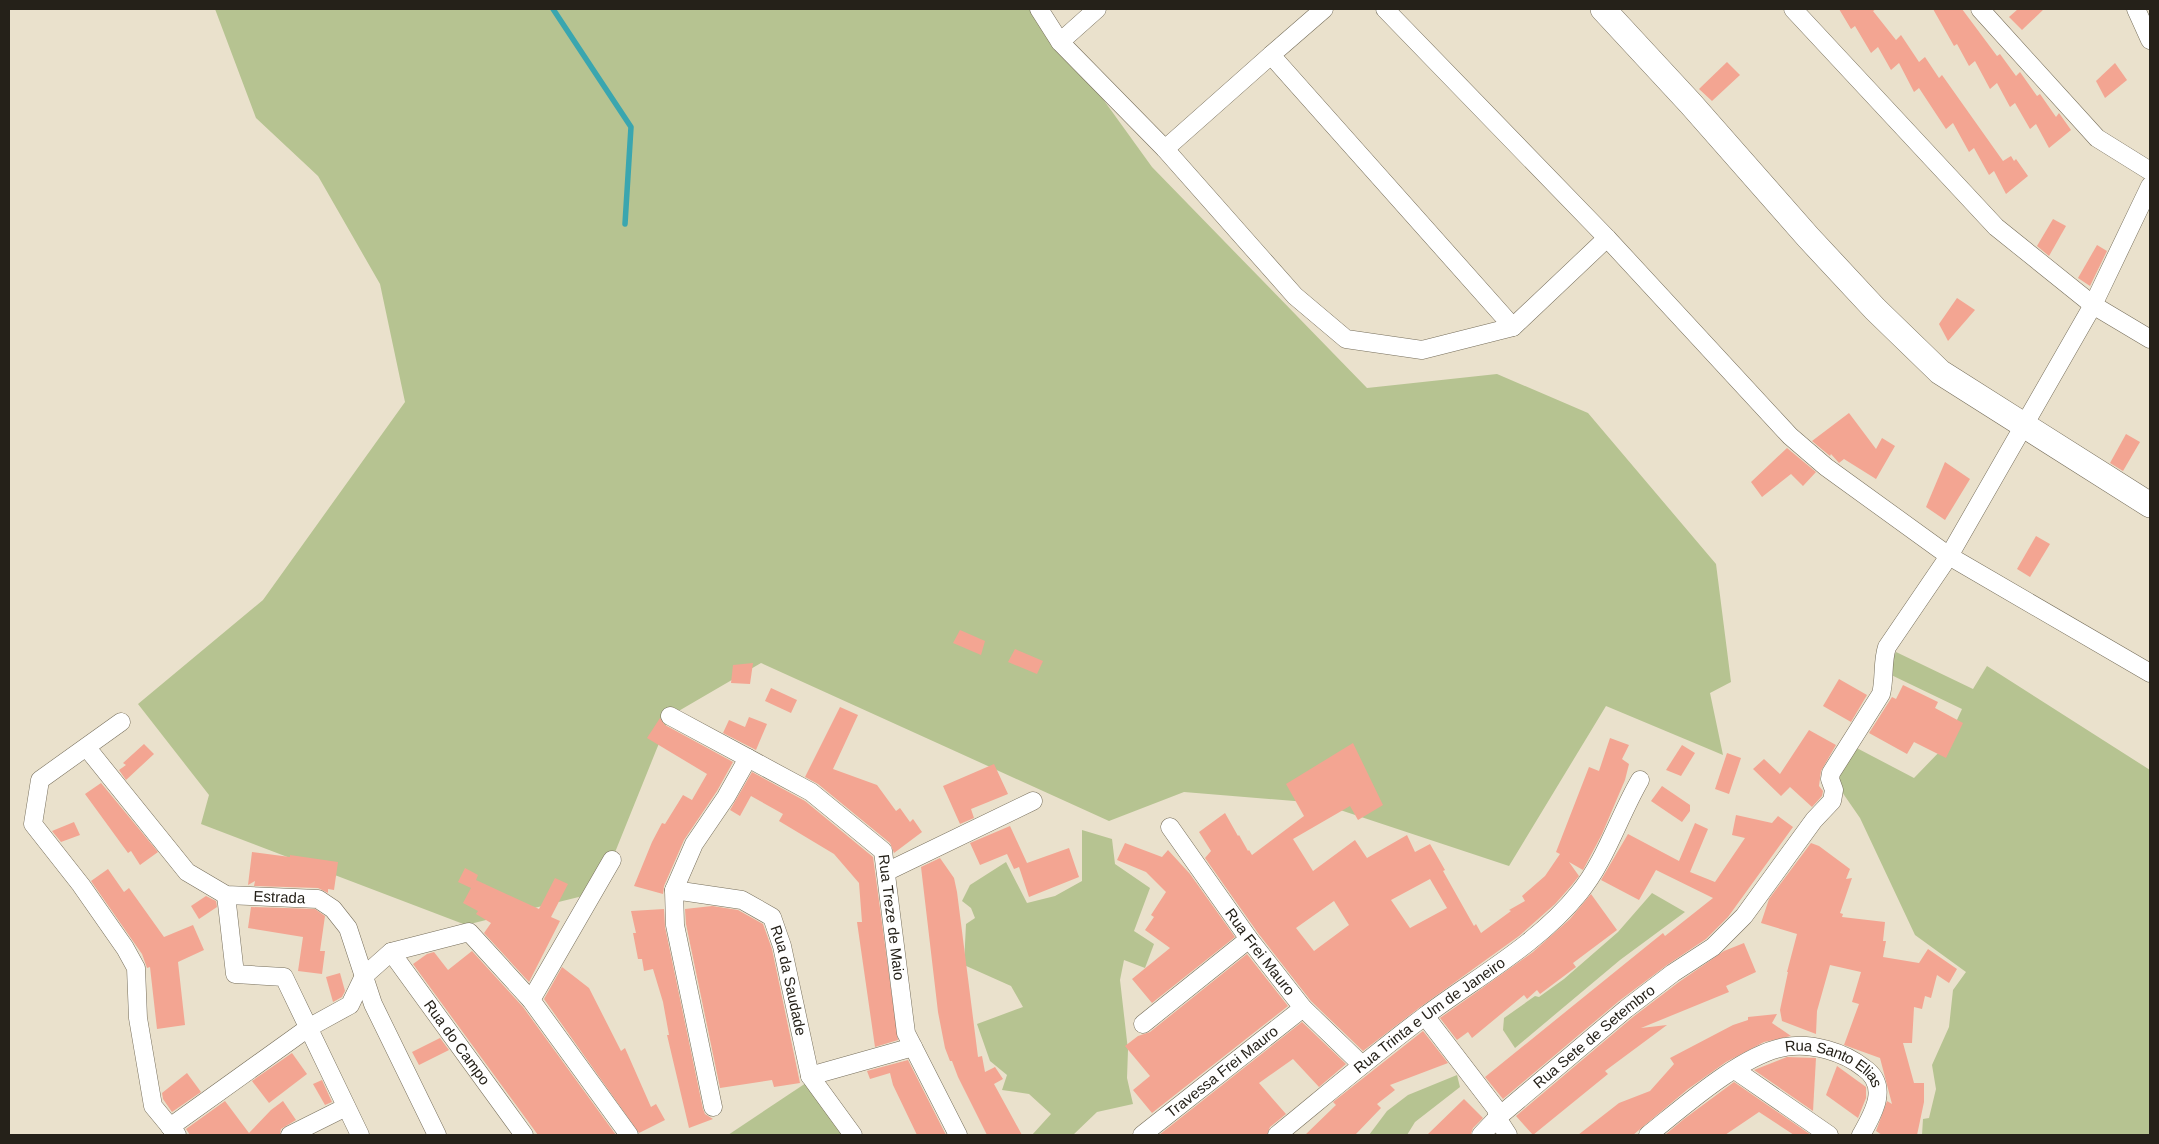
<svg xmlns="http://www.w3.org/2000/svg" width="2159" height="1144" viewBox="0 0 2159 1144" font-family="Arial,sans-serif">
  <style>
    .green { fill: #b6c391 }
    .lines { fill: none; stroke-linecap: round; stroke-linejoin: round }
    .stream { stroke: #3aa6af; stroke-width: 5.5 }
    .building { fill: #f3a592; fill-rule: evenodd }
    .street-casing { stroke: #766e5b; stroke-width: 19 }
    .secondary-casing { stroke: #766e5b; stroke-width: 26 }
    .street { stroke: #fff; stroke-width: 18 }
    .secondary { stroke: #fff; stroke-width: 25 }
    .labels { text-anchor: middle; stroke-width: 4; stroke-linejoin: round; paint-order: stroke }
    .street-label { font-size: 15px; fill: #252119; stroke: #eae1cc }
  </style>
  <rect width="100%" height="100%" fill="#eae1cc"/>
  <g class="green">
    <path d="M215 9H1038L1152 167 1367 388 1497 374 1588 413 1716 564 1731 682 1710 693 1723 755 1606 706 1509 866 1319 803 1184 792 1109 821 761 663 670 716 599 892 466 925 201 824 209 795 138 704 263 600 405 402 380 284 318 176 256 118Z"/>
    <path d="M1896 652 1973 689 1987 666 2150 770V1135H1922L1923 1119 1929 1118 1936 1089 1932 1065 1949 1027 1953 990 1966 972 1915 935 1860 818 1831 776 1851 745 1914 778 1945 746 1962 709 1885 672Z"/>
    <path d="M1082 830 1112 839 1115 864 1150 888 1134 931 1154 944 1145 968 1124 960 1120 980 1128 1050 1127 1078 1133 1104 1097 1112 1073 1135H1032L1051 1114 1029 1094 1002 1090 1007 1075 990 1061 977 1024 1023 1007 1011 986 964 965 966 924 975 918 971 908 962 901 970 885 1006 862 1027 903 1055 896 1082 881Z"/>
    <path d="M1652 893 1685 912 1620 960 1515 1048 1503 1030 1504 1018 1535 996 1539 997 1564 979 1618 932Z"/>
    <path d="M1457 1075 1460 1087 1415 1122 1407 1135H1369L1387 1111 1408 1095Z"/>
    <path d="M806 1083 845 1135H728Z"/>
  </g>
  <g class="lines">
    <path class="stream" d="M553 9 631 127 625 224"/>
  </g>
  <g class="building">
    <path d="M1839 9H1876L1873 11 1896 40 1901 35 1919 62 1925 57 1939 78 1942 75 2003 161 2011 156 2014 161 2016 159 2028 176 2006 194 1994 171 1989 175 1974 148 1969 152 1953 123 1946 129 1919 88 1914 92 1899 63 1891 70 1878 47 1871 53 1855 26 1851 29Z"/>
    <path d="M1933 9H1962L1997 56 2000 54 2016 76 2020 72 2037 96 2040 94 2056 117 2059 113 2071 130 2049 148 2036 124 2030 129 2015 103 2010 107 1997 83 1990 89 1975 61 1969 66 1957 44 1954 46Z"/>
    <path d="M2018 9H2044L2022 30 2009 17Z"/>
    <path d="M1727 62 1740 75 1712 101 1699 89Z"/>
    <path d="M2115 63 2127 80 2105 98 2096 81Z"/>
    <path d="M2053 219 2066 226 2049 256 2037 246Z"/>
    <path d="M2097 245 2107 251 2090 286 2078 278Z"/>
    <path d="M1957 298 1975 310 1948 341 1939 324Z"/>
    <path d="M1849 413 1876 449 1882 438 1895 446 1876 479 1844 459 1839 463 1831 454 1830 456 1812 441Z"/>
    <path d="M2126 434 2140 442 2123 471 2110 463Z"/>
    <path d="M1787 448 1816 472 1803 486 1791 474 1762 497 1751 482Z"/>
    <path d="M1945 462 1970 479 1945 520 1926 507Z"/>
    <path d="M2036 536 2050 544 2030 577 2017 569Z"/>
    <path d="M960 630 985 641 981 655 953 643Z"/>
    <path d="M1015 649 1043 661 1037 674 1008 662Z"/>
    <path d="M753 663 750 684 731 683 733 665Z"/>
    <path d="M1839 679 1867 695 1851 722 1823 706Z"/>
    <path d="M1903 685 1938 702 1935 708 1963 723 1946 758 1914 742 1907 754 1869 733 1892 697 1896 699Z"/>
    <path d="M771 688 797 700 791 713 765 701Z"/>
    <path d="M840 707 858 715 833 769 877 785 896 811 900 808 910 822 913 819 922 832 894 853 890 843 818 784 805 777Z"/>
    <path d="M749 717 767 724 756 750 723 733 729 720 745 727Z"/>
    <path d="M660 718 665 725 733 762 717 791 684 840 664 886 663 894 634 886 652 842 662 823 665 824 683 795 692 800 707 774 647 738Z"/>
    <path d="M1809 730 1836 745 1821 771 1819 786 1823 791 1822 796 1812 807 1790 787 1781 796 1753 769 1764 759 1780 774Z"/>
    <path d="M1610 738 1629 745 1622 759 1629 764 1625 780 1602 834 1583 870 1569 862 1579 876 1571 886 1555 904 1519 936 1419 1008 1363 1051 1311 1001 1258 933 1205 858 1211 851 1199 832 1225 813 1238 836 1239 835 1248 851 1249 850 1252 855 1304 816 1286 784 1353 743 1383 805 1358 820 1350 806 1293 839 1313 871 1355 840 1367 858 1407 835 1415 852 1430 844 1445 870 1443 871 1474 926 1476 924 1481 933 1511 911 1509 910 1525 901 1522 896 1545 876 1560 854 1556 852 1589 767 1599 771ZM1430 879 1447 908 1410 928 1391 900ZM1334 901 1349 925 1314 951 1296 928Z"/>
    <path d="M144 744 154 754 126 780 119 770 126 765 123 763Z"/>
    <path d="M1682 745 1695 753 1681 776 1666 770Z"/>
    <path d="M1727 753 1741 758 1729 794 1715 789Z"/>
    <path d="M994 764 1008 794 971 809 974 818 960 824 943 786Z"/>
    <path d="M752 772 805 801 873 857 898 1040 875 1047 857 922H862L859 883 834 854 779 821 783 814 751 796 740 816 730 810Z"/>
    <path d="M101 783 158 852 140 865 131 851 128 853 85 794Z"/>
    <path d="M1662 786 1690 805V811L1682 822 1651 801Z"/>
    <path d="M1736 815 1772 823 1778 816 1793 827 1728 917 1706 939 1667 965 1619 1001 1503 1099 1485 1077 1653 941 1663 933 1665 936 1713 898 1656 870 1639 900 1601 880 1628 834 1679 861 1695 823 1708 829 1690 872 1715 882 1745 838 1732 835Z"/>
    <path d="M74 822 80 835 61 842 52 831Z"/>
    <path d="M1010 826 1027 863 1069 848 1079 877 1029 897 1019 867 1014 869 1007 854 980 865 970 843Z"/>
    <path d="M1125 843 1162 857 1168 850 1190 874 1235 937 1152 1003 1132 979 1170 948 1145 930 1154 917 1151 915 1166 892 1146 872 1117 860Z"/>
    <path d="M1811 843 1819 846 1850 869 1846 879 1852 878 1840 913 1843 914 1842 917 1885 922 1883 941H1886L1883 957 1919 963 1928 949 1957 969 1949 983 1937 975 1931 998 1925 996 1922 1009 1914 1007 1912 1043H1903L1914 1083H1924V1102L1917 1135H1882L1876 1131 1887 1101 1892 1104 1880 1058 1844 1045 1859 1004 1852 1002 1861 972 1830 965 1817 1011 1816 1034 1782 1021 1780 1010 1788 972H1787L1797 934 1761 923 1769 899Z"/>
    <path d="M252 852 290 857V855L338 862 334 890 328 889V893L318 888 254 886 255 881 248 885Z"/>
    <path d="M940 858 954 878 957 892 978 1057 982 1056 985 1072 995 1067 1003 1079 994 1084 1022 1135H987L958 1077 952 1061H950L945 1048 938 1012 921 867Z"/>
    <path d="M465 868 478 875 476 880 539 909 555 878 568 884 551 917 560 921 529 982 484 933 491 923 476 914 478 911 463 903 471 888 458 882Z"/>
    <path d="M108 869 124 892 129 888 164 937 193 925 204 950 178 962 185 1025 157 1029 150 967 147 968 142 954 91 881Z"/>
    <path d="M1591 894 1617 930 1573 963 1576 967 1540 994 1537 990 1527 999 1524 995 1472 1038 1468 1032 1457 1040 1440 1018 1533 952 1570 919Z"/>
    <path d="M206 896 216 901 217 907 199 919 191 906Z"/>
    <path d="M712 906 738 910 763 924 772 949 800 1083 774 1087 772 1080 720 1088 686 924 685 909Z"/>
    <path d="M251 907 315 909 325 916 320 951H325L322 974 298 971 303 937 248 928Z"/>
    <path d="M664 909 665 927 703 1109 705 1114 713 1119 689 1128 667 1035H669L663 1002 653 969 644 971 642 959H638L633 933H636L631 911Z"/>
    <path d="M1744 943 1756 972 1726 986 1729 992 1641 1028 1667 1025 1605 1071 1608 1074 1533 1135 1516 1116 1633 1017 1679 982 1724 951Z"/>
    <path d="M472 951 523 1007 616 1135H538L413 964 427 954 434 952 448 970Z"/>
    <path d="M1247 954 1288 1006 1152 1113 1133 1090 1150 1076 1125 1046 1138 1036 1150 1032Z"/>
    <path d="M562 967 589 988 621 1051 625 1048 651 1107 656 1104 665 1120 639 1133 544 999Z"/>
    <path d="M340 973 345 991 342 997 333 1002 326 977Z"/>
    <path d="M1777 1014 1772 1023 1791 1036 1764 1042 1726 1062 1688 1089 1633 1135H1578L1619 1103 1650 1091 1674 1064 1670 1058 1733 1025 1748 1020V1017Z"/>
    <path d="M1302 1022 1346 1064 1319 1087 1293 1059 1259 1083 1286 1114 1270 1127 1267 1135H1159Z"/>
    <path d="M1423 1031 1448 1063 1390 1085 1395 1090 1377 1104 1381 1108 1355 1135H1305L1336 1105 1333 1102Z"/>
    <path d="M440 1038 449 1050 419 1065 412 1052Z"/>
    <path d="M292 1053 307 1074 269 1103 252 1081Z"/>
    <path d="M1787 1057 1816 1058 1813 1111 1754 1070Z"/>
    <path d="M908 1060 946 1135H917L893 1085 890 1073 870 1079 867 1071Z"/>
    <path d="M1837 1066 1866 1087V1098L1858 1118 1826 1095Z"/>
    <path d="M187 1073 201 1092 172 1112 163 1099 162 1093Z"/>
    <path d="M322 1080 332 1102 325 1105 313 1084Z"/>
    <path d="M1734 1082 1811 1135H1794L1759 1112 1725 1135H1667L1666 1134 1684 1119Z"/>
    <path d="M1464 1099 1483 1118 1473 1128 1471 1134 1427 1135Z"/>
    <path d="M225 1101 249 1133 271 1110 283 1101 296 1120 281 1129 280 1135H190L186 1129Z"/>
  </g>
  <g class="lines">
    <g class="street-casing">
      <g id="street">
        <path d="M1039 9 1060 42 1165 149 1295 296 1346 339 1422 350 1513 327 1607 238"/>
        <path d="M1324 9 1271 55 1513 327"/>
        <path d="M1385 9 1607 238 1790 436 1826 467 1949 556 2150 673"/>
        <path d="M1793 9 1996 227 2093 305 2150 339"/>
        <path d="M1980 9 2097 138 2150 171"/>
        <path d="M2136 9 2150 40"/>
        <path d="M1060 42 1097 9"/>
        <path d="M1165 149 1271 55"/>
        <path id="s1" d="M670 716 811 792 883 851 906 1033 958 1135"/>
        <path d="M121 722 40 780 33 824 81 885 125 948 136 968 138 1018 153 1106 177 1135"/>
        <path id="s2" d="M87 748 187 872 226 895 318 899 333 909 348 928 373 1004 437 1135"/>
        <path id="s3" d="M1170 827 1249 939 1303 1008 1362 1065"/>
        <path d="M886 872 1033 801"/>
        <path id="s4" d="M674 890 742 900 772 917 782 946 810 1076 853 1135"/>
        <path d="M226 895 235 974 284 977 360 1135"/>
        <path id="s5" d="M391 952 524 1135"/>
        <path d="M531 1000 612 860"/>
        <path d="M1425 1016 1497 1110V1118L1508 1135"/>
        <path d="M1143 1024 1249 939"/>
        <path d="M1735 1070 1829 1135"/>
        <path d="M810 1076 913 1047"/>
        <path d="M713 1107 675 925 674 890 694 844 726 797 748 758"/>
        <path d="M170 1127 308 1028 350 1005 364 976 391 952 469 932 531 1000 629 1135"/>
        <path d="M290 1135 346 1107"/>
        <path id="s6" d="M1142 1135 1303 1008"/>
        <path id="s7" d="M1277 1135C1326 1095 1374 1054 1425 1016 1477 977 1538 944 1579 893 1605 862 1619 816 1640 780"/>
        <path id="s8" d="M1481 1135 1497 1118 1626 1009 1673 973 1713 947 1744 916 1814 820 1832 801 1834 790 1830 779 1831 773 1881 694C1885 679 1882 662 1887 647L1949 556 2093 305 2150 186"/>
        <path id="s9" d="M1648 1135C1682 1108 1742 1054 1785 1047 1811 1042 1844 1052 1864 1068 1890 1086 1873 1114 1861 1135"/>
      </g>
    </g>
    <g class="secondary-casing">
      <path id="secondary" d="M1603 9 1691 104 1808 237 1875 309 1940 372 2150 505"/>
    </g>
    <use href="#street" class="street"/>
    <use href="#secondary" class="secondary"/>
  </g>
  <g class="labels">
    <g class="street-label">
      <text dy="5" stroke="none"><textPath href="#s2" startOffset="258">Estrada</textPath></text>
      <text dy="5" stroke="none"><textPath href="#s1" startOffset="320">Rua Treze de Maio</textPath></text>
      <text dy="5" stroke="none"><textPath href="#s3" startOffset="154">Rua Frei Mauro</textPath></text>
      <text dy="5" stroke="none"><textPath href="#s4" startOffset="169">Rua da Saudade</textPath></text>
      <text dy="5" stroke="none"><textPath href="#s7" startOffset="194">Rua Trinta e Um de Janeiro</textPath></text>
      <text dy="5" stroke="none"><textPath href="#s8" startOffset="150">Rua Sete de Setembro</textPath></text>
      <text dy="5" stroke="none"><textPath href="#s5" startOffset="112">Rua do Campo</textPath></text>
      <text dy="5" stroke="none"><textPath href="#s9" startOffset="218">Rua Santo Elias</textPath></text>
      <text dy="5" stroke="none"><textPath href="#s6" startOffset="102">Travessa Frei Mauro</textPath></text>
    </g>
  </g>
  <rect width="2159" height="1144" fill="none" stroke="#252119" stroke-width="20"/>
</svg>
